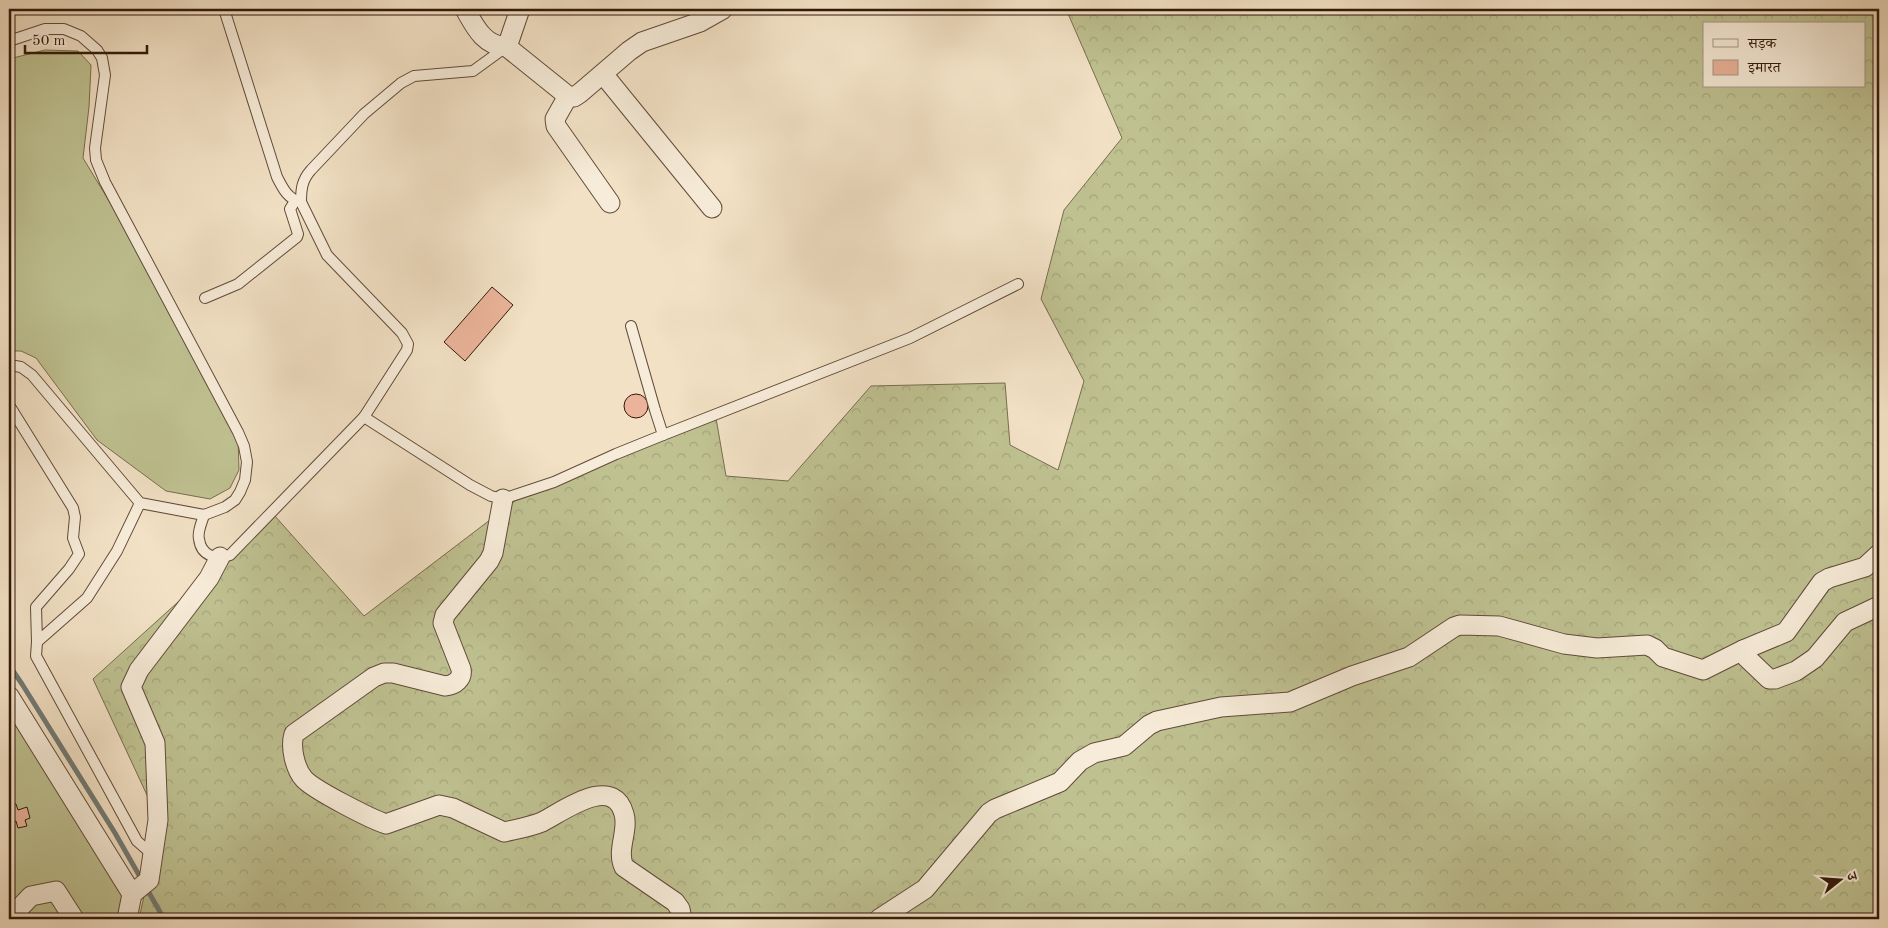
<svg xmlns="http://www.w3.org/2000/svg" width="1888" height="928" viewBox="0 0 1888 928" font-family="'Old Standard TT','Noto Serif Devanagari',serif">
  <style>
    .grass { fill: #bfc191; stroke: #786d4e }
    .forest { fill: url(#forest-crowns); stroke: #786d4e; fill-rule: evenodd }
    .lines { fill: none; stroke-linecap: round; stroke-linejoin: round }
    .stream { stroke: #727b75; stroke-width: 5 }
    .building { fill: #ebb49a; stroke: #32190b }
    .lane-casing { stroke: #624b3a; stroke-width: 12 }
    .street-casing { stroke: #624b3a; stroke-width: 21 }
    .lane { stroke: #f7ecd9; stroke-width: 10 }
    .street { stroke: #f7ecd9; stroke-width: 19 }
  </style>
  <defs>
    <pattern id="forest-crowns" width="20" height="18" patternUnits="userSpaceOnUse" patternTransform="scale(1.25)"><rect width="20" height="18" fill="#bfc191"/><path d="M2 6a3 3 0 1 1 6 0M12 15a3 3 0 1 1 6 0" fill="none" stroke="#a5a57c"/></pattern>
  </defs>
  <rect width="100%" height="100%" fill="#f2e1c5"/>
  <filter id="stains"><feTurbulence type="fractalNoise" baseFrequency=".004" numOctaves="4"/><feColorMatrix values="0 0 0 0 .2 0 0 0 0 .09 0 0 0 0 .02 0 0 0 .5 -.17"/></filter>
  <radialGradient id="worn" r=".72"><stop offset=".6" stop-color="#630" stop-opacity="0"/><stop offset="1" stop-color="#630" stop-opacity=".3"/></radialGradient>
  <g class="grass">
    <path d="M45 50 78 51 91 65 89 107 83 158 206 361 238 438 239 470 230 488 210 499 166 491 97 440 36 358 21 351H9V59Z"/>
    <path d="M9 707 118 890 137 919H45L42 915 36 919H9Z"/>
  </g>
  <path class="forest" d="M1066 9H1879V919H139L160 823 93 679 274 515 364 616 524 494 716 418 726 476 788 481 871 386 1005 383 1010 445 1058 470 1084 381 1041 299 1064 210 1122 138ZM1704 24H1864V86H1704Z"/>
  <g class="lines">
    <path class="stream" d="M9 665 22 684 115 833 164 919"/>
  </g>
  <g class="building">
    <path d="M492 287 513 305 465 361 444 342Z"/>
    <circle cx="636" cy="406" r="12"/>
    <path d="M16 804 18 810 27 807 30 818 25 820 27 826 18 828 16 821 9 823V805Z"/>
  </g>
  <g class="lines">
    <g class="lane-casing">
      <g id="lane">
        <path d="M224 9 277 177C283 189 288 199 301 202 301 189 302 180 311 170L364 114 401 83 414 76 473 71 506 47"/>
        <path d="M9 41 45 29H64L81 36 97 50 102 58 105 75 95 148 96 160 105 182 238 432 244 446 247 462 245 480 240 492 235 500 225 507 204 515 140 503 32 375 21 367 9 365"/>
        <path d="M301 202 327 255 402 333 408 344 407 350 364 417 470 485 491 496 503 499 554 482 616 454 663 435 655 410 631 326"/>
        <path d="M205 298 238 284 297 237 298 234 290 209 295 201"/>
        <path d="M9 405 73 508 75 517 73 538 79 554 69 569 36 607 37 642 87 598 117 551 140 503"/>
        <path d="M663 435 910 338 1018 284"/>
        <path d="M204 515C202 522 197 532 199 539 201 556 216 560 230 555L364 417"/>
        <path d="M37 642 36 656 137 841 153 855"/>
      </g>
    </g>
    <g class="street-casing">
      <g id="street">
        <path d="M465 9C475 27 484 46 507 47L568 96 574 97 580 93 629 51 642 42 700 22 723 9"/>
        <path d="M507 47 520 9"/>
        <path d="M603 74 712 208"/>
        <path d="M568 96 555 119 556 126 610 203"/>
        <path d="M503 499 493 553 489 561 445 615 443 623 461 669C463 679 455 685 445 686L393 673H384L374 677 294 734C290 747 295 769 304 779 314 790 371 819 386 824L439 805 453 808 504 832C517 829 530 827 542 822 562 812 613 773 624 814 629 831 616 850 624 867L675 902 680 909 682 919"/>
        <path d="M1743 650 1747 658 1769 679H1775L1796 671 1815 658 1845 622 1879 606"/>
        <path d="M9 696 132 894 149 880 158 820 155 743 131 687 139 670 209 578 220 557"/>
        <path d="M9 919 31 896 56 891 74 919"/>
        <path d="M127 919 132 894"/>
        <path d="M879 919 925 889 989 813 995 809 1060 782 1080 761 1094 753 1124 746 1149 725 1157 721 1221 707 1290 702 1352 676 1409 657 1454 627 1460 625 1499 626 1564 644 1597 648 1647 645 1655 649 1663 657 1703 670 1743 650 1786 632 1822 582 1829 578 1865 567 1879 554"/>
      </g>
    </g>
    <use href="#lane" class="lane"/>
    <use href="#street" class="street"/>
  </g>
  <rect width="1888" height="928" fill="none" stroke="#f2e1c5" stroke-width="30"/>
  <rect x="10" y="10" width="1868" height="908" fill="none" stroke="#32190b" stroke-width="2.5"/>
  <rect x="15" y="15" width="1858" height="898" fill="none" stroke="#32190b"/>
  <rect x="1703" y="22" width="162" height="65" fill="#f7ecd9" stroke="#a89887"/>
  <rect x="1713" y="39" width="25" height="8" fill="#f7ecd9" stroke="#a89887"/>
  <text x="1748" y="48" font-size="15" fill="#32190b">सड़क</text>
  <rect x="1713" y="60" width="25" height="15" fill="#ebb49a" stroke="#a89887"/>
  <text x="1748" y="72" font-size="15" fill="#32190b">इमारत</text>
  <g transform="translate(1840 880) rotate(73)" stroke="#f7ecd9" stroke-width="4" paint-order="stroke">
  <path d="M0-4L9 19L0 12L-9 19Z" fill="#32190b"/>
  <text y="-8" font-size="14" font-weight="bold" text-anchor="middle" fill="#32190b">उ</text>
  </g>
  <path d="M25 45v8h122v-8" fill="none" stroke="#32190b" stroke-width="2.5"/>
  <text x="32" y="45" font-size="15" fill="#32190b" stroke="#f7ecd9" stroke-width="4" paint-order="stroke">50 m</text>
  <rect width="100%" height="100%" filter="url(#stains)"/>
  <rect width="100%" height="100%" fill="url(#worn)"/>
</svg>
